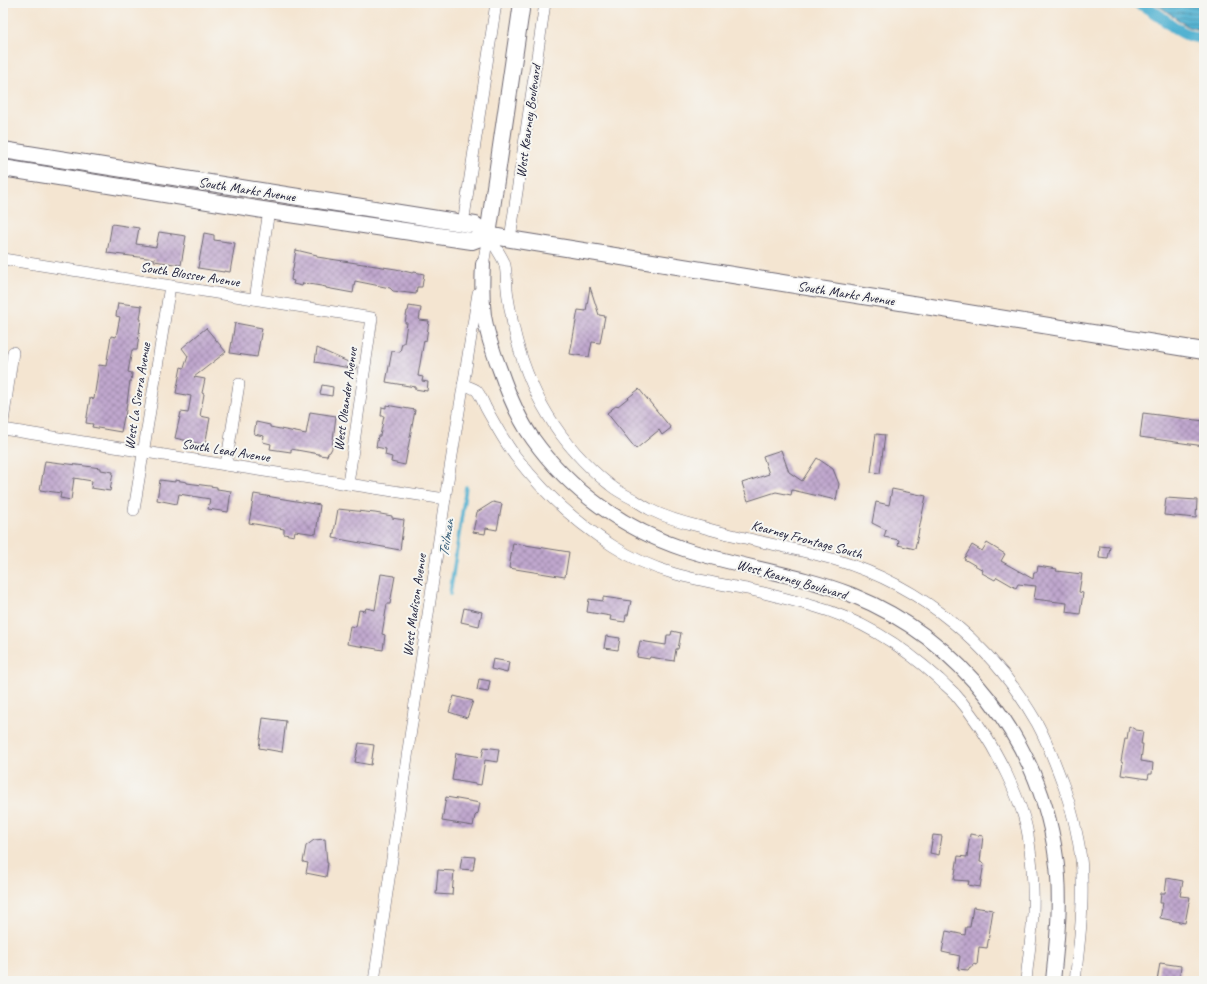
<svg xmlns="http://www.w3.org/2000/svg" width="1207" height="984" viewBox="0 0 1207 984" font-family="Caveat,sans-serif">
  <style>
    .water { fill: url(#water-rules); stroke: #3a6a86 }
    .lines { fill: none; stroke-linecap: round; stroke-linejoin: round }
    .stream { stroke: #52b2d1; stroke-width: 3.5 }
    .canal { stroke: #52b2d1; stroke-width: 12 }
    .building { fill: url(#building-cross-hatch) }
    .minor-casing { stroke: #6c6670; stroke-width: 12 }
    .tertiary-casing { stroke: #6c6670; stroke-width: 16 }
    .secondary-casing { stroke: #6c6670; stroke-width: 18 }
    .minor { stroke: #fff; stroke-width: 11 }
    .tertiary { stroke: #fff; stroke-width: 14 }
    .secondary { stroke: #fff; stroke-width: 16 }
    .labels { text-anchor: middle; stroke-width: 4; stroke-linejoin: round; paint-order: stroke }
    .street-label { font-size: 14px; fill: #22223b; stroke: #f6f6f2 }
    .water-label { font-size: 15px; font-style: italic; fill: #355c77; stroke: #f6f6f2 }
  </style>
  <defs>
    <pattern id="water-rules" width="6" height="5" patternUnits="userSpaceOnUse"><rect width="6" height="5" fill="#52b2d1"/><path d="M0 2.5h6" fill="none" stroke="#4490ab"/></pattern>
    <pattern id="building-cross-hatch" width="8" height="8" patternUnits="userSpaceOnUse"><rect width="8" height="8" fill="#c0a7ce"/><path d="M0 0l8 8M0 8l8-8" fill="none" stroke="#9c88a8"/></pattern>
  </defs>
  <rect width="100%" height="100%" fill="#f6f6f2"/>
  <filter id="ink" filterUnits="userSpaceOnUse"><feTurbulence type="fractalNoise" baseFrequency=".025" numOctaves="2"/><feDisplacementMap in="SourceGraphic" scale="8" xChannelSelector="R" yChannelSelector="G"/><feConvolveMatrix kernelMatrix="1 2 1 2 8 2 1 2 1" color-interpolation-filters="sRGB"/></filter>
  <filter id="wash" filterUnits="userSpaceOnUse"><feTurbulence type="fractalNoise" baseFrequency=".012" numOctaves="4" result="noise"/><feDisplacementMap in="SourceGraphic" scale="16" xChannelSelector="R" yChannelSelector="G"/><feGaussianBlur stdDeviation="0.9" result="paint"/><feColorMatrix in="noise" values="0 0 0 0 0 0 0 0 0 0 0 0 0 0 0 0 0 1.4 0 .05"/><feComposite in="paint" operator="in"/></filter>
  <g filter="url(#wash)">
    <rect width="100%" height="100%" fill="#f4e5d1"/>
    <path class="water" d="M1155 3H1204V31L1188 27Z"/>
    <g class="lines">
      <path class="stream" d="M450 594 466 487"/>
      <path class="canal" d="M1138 3C1157 10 1170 28 1188 35 1193 37 1199 37 1204 38"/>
    </g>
    <g id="blocks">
      <g class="building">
        <path d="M112 224 139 228 136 244 156 247 159 232 186 236 181 265 154 261 155 259 107 253Z"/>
        <path d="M204 233 214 235V240L235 243 230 272 224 271V272L198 268Z"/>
        <path d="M296 250 317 255V257L396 269 412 273 414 272 424 274 422 287H417L416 294 393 291 390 288 355 281 353 293 326 288V287L321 286 303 283 302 286 293 284 294 281 291 280Z"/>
        <path d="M590 287 599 315 605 316 600 343 592 342 589 357 570 354 578 310 586 311Z"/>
        <path d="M118 303 142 306 140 319H141L137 350H132L128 372 132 373 131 381H130L125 417H124L121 432 92 427 93 424 86 423 90 398 94 399 99 365 106 366 111 336 116 337 120 317 116 316Z"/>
        <path d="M409 306 421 308 419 320 429 321 426 341 424 340 418 376 423 377 422 381 428 382 427 391 415 389V387L386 382 392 351 400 352 402 343H404L407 323H405L407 311H408Z"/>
        <path d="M235 323 262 328 257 357 230 353Z"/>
        <path d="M206 328 226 352 194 377 205 379 202 393 204 394 200 416 210 418 205 445 175 438 181 412 188 413 191 396 176 393 181 367 184 368 188 356 182 348Z"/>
        <path d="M317 348 357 366 356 369 315 362Z"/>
        <path d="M322 385 333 387 332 396 320 394Z"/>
        <path d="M639 389 671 428 662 435 659 430 636 449 607 413 617 405 618 406Z"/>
        <path d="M386 405 415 410 405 465 391 462 392 457 385 455 386 449 376 447 378 436H380L384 416H381L382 407 386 408Z"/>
        <path d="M310 412 336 416 332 448 330 452 328 453 327 456 319 455V454L291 449V452L270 449 271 444 263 442 264 436 254 434 256 422 270 425V427L306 434Z"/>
        <path d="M1143 413 1204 421V446L1140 437Z"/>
        <path d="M876 434 885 435 880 473 871 472Z"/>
        <path d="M781 450 789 472 802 481 817 458 833 469 839 484 836 500 792 490 791 495 776 492 748 501 742 483 769 474 763 456Z"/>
        <path d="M45 461 101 468V470L113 472 110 491 91 488 92 481 74 478 71 500 60 498 61 493 40 490Z"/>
        <path d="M160 480 175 482V480L187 482V483L217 487V489L231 491 228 512 208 509 210 499 179 494 177 504 157 500Z"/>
        <path d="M892 489 926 496 915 549 898 545 899 540 884 537 886 530 872 523 876 502 889 505Z"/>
        <path d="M254 494 320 505 316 534 295 531 294 536 284 534V529L249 523Z"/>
        <path d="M1166 498 1197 500 1196 518 1164 515Z"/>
        <path d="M493 502 502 504 497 530 486 528 485 534 473 532 477 512Z"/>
        <path d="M338 509 375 513 392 516V518L404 520 400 550 333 538Z"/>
        <path d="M513 543 569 552 565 577 509 568Z"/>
        <path d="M987 543 1005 554 1001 561 1033 579 1034 572H1037L1038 566 1057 569 1056 571 1082 574 1079 592 1083 593 1080 614 1066 612 1067 603 1034 599 1036 586 1018 584 1016 588 997 577 995 580 982 573 983 570 964 559 972 545 982 551Z"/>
        <path d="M1100 546 1110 547 1108 559 1099 558Z"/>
        <path d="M381 574 395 576 390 604H387L382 634 385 635 383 650 347 644 350 626 356 627 359 610 365 611 366 608 375 610Z"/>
        <path d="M603 597 631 601 628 615H626L625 622 610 620 611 616 587 612 589 599 603 601Z"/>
        <path d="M464 608 482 612 479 626 461 622Z"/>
        <path d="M672 631 681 633 678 649H676L674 661 650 657 649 659 637 657 640 641 666 645 667 635H671Z"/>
        <path d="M606 636 620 638 618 650 604 648Z"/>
        <path d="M493 659 509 662 507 673 491 669Z"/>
        <path d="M479 679 490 681 488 692 477 690Z"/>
        <path d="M454 696 473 701 467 718 449 712Z"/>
        <path d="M263 718 286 721 282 752 259 748Z"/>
        <path d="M1129 726 1136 730 1143 731 1141 744H1143L1141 761 1153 763 1152 774H1149L1148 779 1121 775 1123 762 1121 761 1125 739H1127Z"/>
        <path d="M359 743 374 745 371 765 355 762Z"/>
        <path d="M484 747 499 749 497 762 485 760 481 785 452 780 456 753 482 757Z"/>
        <path d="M446 797 480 803 478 813 475 816 473 826 442 821Z"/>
        <path d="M970 834 983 836 980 862 984 863 980 887 968 885 969 881 954 880 958 856 967 857Z"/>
        <path d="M933 835 942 836 939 855 930 853Z"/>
        <path d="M325 839 327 863H328L326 877 306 873 308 863 303 862 306 846 314 840Z"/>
        <path d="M462 856 475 857 473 870 460 869Z"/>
        <path d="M438 870 454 871 452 895 436 894Z"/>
        <path d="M1167 878 1183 881 1180 896 1190 897 1185 923 1160 918 1163 903H1160L1161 893H1165Z"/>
        <path d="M973 907 993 910 987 948 979 947 977 965 973 964 972 967H970L968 970 958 969 960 956 942 952 946 931 965 935 966 927H970Z"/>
        <path d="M1160 963 1181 966 1179 981H1157Z"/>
      </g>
    </g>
  </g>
  <g filter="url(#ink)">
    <use href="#blocks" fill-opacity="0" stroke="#6c6670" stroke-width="1"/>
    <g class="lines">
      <g class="minor-casing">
        <g id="minor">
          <path d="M463 224 496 3"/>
          <path d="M488 235C493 244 500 253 504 262 507 270 506 281 507 289 508 301 511 313 513 325 527 390 558 444 610 485 617 491 625 495 633 499 639 503 645 507 651 510 667 518 685 523 702 527 746 540 792 547 836 560 923 586 992 645 1037 723 1048 743 1056 765 1064 787 1072 810 1078 835 1081 859 1082 866 1082 873 1082 880 1083 914 1079 947 1075 981"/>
          <path d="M510 239 545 3"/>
          <path d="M3 259 372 318 348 484"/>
          <path d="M482 272 488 235"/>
          <path d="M255 299 269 211"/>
          <path d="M463 385C467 386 473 388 476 390 480 393 484 405 487 410 496 426 505 443 516 457 543 492 575 522 613 546 656 574 698 580 747 589 769 594 791 600 813 606 860 619 903 646 939 679 944 684 950 689 955 694 976 718 993 746 1007 775 1016 794 1025 815 1028 835 1032 861 1034 887 1033 913 1032 935 1028 958 1026 981"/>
          <path d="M3 422 13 352"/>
          <path d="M3 429 226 465 445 499"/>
          <path d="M226 465 239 384"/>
          <path d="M134 510 170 286"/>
          <path d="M374 981 445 499 478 293"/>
        </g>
      </g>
      <g class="tertiary-casing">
        <path id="tertiary" d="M483 264C482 281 482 299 484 316 487 334 493 352 500 370 508 393 519 420 533 439 570 491 624 529 684 549 739 567 798 574 852 595 961 639 1041 742 1056 858 1062 899 1057 940 1053 981"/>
      </g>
      <g class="secondary-casing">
        <g id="secondary">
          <path d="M3 150 475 225 488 235 510 239 1204 351"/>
          <path d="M3 168 269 211 472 241 488 235"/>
          <path d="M488 235 522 3"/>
        </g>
      </g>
      <use href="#minor" class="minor"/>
      <use href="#tertiary" class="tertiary"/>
      <use href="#secondary" class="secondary"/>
    </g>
  </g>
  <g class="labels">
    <g class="street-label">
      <text transform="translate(528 121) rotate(-82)" y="5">West Kearney Boulevard</text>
      <text transform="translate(247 189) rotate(9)" y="5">South Marks Avenue</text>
      <text transform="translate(190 274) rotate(9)" y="5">South Blosser Avenue</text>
      <text transform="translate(846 293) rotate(9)" y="5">South Marks Avenue</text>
      <text transform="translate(137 396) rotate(-81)" y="5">West La Sierra Avenue</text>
      <text transform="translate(345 399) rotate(-82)" y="5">West Oleander Avenue</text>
      <text transform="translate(226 450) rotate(9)" y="5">South Lead Avenue</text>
      <text transform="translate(807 539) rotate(15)" y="5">Kearney Frontage South</text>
      <text transform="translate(792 579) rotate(16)" y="5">West Kearney Boulevard</text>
      <text transform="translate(414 605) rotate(-82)" y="5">West Madison Avenue</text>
    </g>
    <g class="water-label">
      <text transform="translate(446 538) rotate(-81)" y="5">Teilman</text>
    </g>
  </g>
  <rect width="1207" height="984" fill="none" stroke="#f6f6f2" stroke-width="16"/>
</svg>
